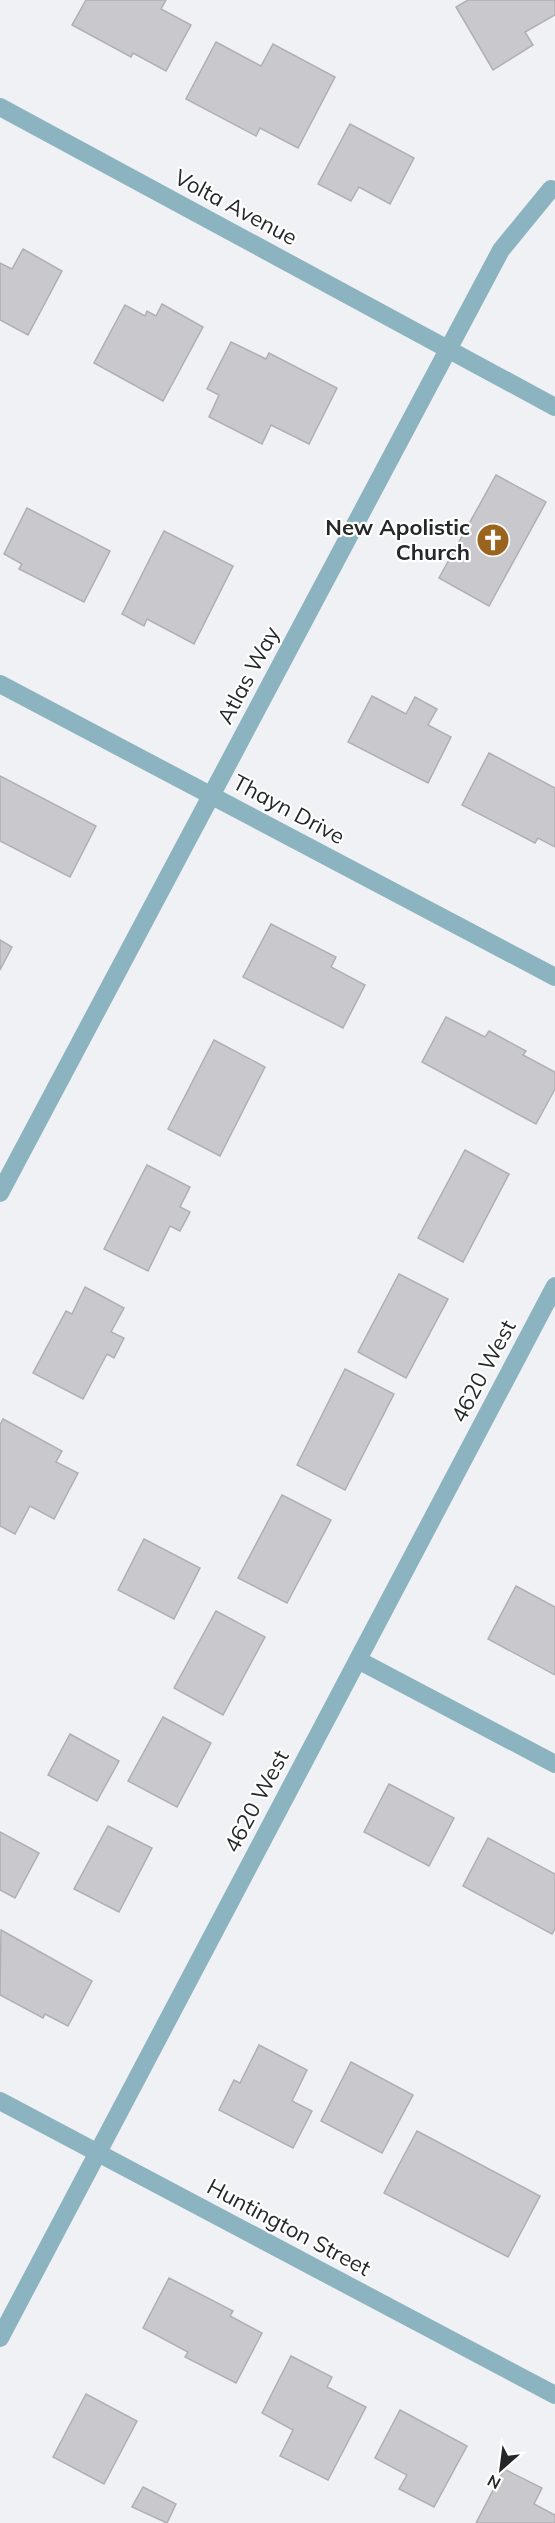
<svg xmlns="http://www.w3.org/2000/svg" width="555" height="2523" viewBox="0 0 555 2523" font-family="Mulish,sans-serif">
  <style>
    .building { fill: #c9c9cd; stroke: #b0afb3; stroke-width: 1.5 }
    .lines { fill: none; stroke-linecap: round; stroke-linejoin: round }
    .minor { stroke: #8cb3c0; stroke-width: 18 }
    .labels { text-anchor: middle; stroke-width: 4.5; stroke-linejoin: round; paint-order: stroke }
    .street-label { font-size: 22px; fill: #262728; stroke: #fff }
    .poi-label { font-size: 22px; font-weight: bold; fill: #262728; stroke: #fff; text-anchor: end }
  </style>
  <rect width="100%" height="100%" fill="#eff1f4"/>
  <g class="building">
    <path d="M86 0H166L161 9 191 25 166 71 133 53 131 57 72 25Z"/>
    <path d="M468 0H555V15L525 32 533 45 493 70 456 7Z"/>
    <path d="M216 42 261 66 273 44 335 77 298 148 260 128 256 136 186 99Z"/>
    <path d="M350 124 414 158 390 204 359 187 351 201 318 184Z"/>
    <path d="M23 249 62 271 28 335 0 320V263L12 269Z"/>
    <path d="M162 304 203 327 163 401 94 363 125 305 145 316 147 311 156 316Z"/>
    <path d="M231 342 266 359 269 353 337 388 309 444 271 425 262 444 209 417 219 395 207 389Z"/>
    <path d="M496 475 546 502 489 606 439 578Z"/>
    <path d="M27 508 110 551 84 602 19 569 22 564 4 554Z"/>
    <path d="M164 531 233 566 194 644 147 619 144 626 122 614Z"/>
    <path d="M372 696 406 714 415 697 437 709 428 725 451 737 428 783 348 742Z"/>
    <path d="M489 753 555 788V847L538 838 535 843 462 805Z"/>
    <path d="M0 776 96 826 70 877 0 841Z"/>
    <path d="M271 924 336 957 331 967 365 985 343 1028 243 977Z"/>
    <path d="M0 940 12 947 0 970Z"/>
    <path d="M446 1017 485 1037 489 1031 526 1051 523 1055 555 1072V1089L536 1124 422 1062Z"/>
    <path d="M214 1040 265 1067 220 1156 168 1129Z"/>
    <path d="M465 1150 509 1174 463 1262 418 1238Z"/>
    <path d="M147 1165 190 1187 180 1207 190 1212 180 1231 170 1226 148 1271 104 1249Z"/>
    <path d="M399 1274 448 1299 406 1378 358 1352Z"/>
    <path d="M85 1287 124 1308 111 1332 124 1338 114 1358 107 1354 83 1399 33 1373 66 1311 72 1314Z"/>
    <path d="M345 1369 394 1394 345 1490 297 1465Z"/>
    <path d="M3 1419 62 1451 56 1462 78 1473 54 1519 30 1506 15 1534 0 1526V1425Z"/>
    <path d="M282 1495 331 1520 287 1603 238 1578Z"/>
    <path d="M144 1539 200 1568 174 1619 118 1590Z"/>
    <path d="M516 1586 555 1607V1675L488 1639Z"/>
    <path d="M216 1611 265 1637 223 1715 174 1688Z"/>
    <path d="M163 1717 211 1743 177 1807 128 1781Z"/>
    <path d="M70 1734 119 1761 97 1801 48 1775Z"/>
    <path d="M389 1784 454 1818 429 1866 364 1832Z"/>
    <path d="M108 1826 152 1848 119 1912 74 1889Z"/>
    <path d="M0 1832 39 1853 15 1898 0 1890Z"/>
    <path d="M488 1838 555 1874V1929L552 1934 463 1886Z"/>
    <path d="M1 1930 92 1981 68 2026 45 2014 43 2018 0 1995Z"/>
    <path d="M259 2045 307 2070 292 2101 312 2111 293 2148 219 2110 234 2080 240 2083Z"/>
    <path d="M351 2062 413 2095 382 2153 321 2121Z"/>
    <path d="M417 2131 540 2196 508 2257 384 2193Z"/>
    <path d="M169 2278 233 2311 230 2316 262 2333 236 2383 185 2357 188 2352 143 2328Z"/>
    <path d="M291 2356 332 2377 327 2387 366 2407 328 2480 280 2456 293 2430 262 2413Z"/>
    <path d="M86 2394 137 2421 104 2484 53 2457Z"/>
    <path d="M400 2410 467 2446 434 2507 399 2489 407 2475 375 2458Z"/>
    <path d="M504 2469 542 2488 534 2504 555 2515V2523H476Z"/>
    <path d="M143 2487 176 2504 167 2523 132 2507Z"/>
  </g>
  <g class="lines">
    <g class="minor">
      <path d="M0 107 555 407"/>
      <path d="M0 684 555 977"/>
      <path d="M0 1193 501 250 551 189"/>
      <path d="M358 1660 555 1764"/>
      <path d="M0 2101 555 2395"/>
      <path d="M0 2338 555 1286"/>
    </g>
  </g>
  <defs>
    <g id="church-disc" transform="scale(1.725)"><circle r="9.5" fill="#9b641e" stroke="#fff"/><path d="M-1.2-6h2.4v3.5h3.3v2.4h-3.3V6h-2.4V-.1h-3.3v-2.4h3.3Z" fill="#fff"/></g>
  </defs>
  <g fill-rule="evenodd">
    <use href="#church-disc" x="493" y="540"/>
  </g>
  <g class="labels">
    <g class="street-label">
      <text transform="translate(236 207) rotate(28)" y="8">Volta Avenue</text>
      <text transform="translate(248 675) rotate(-62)" y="8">Atlas Way</text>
      <text transform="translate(289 809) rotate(28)" y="8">Thayn Drive</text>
      <text transform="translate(483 1371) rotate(-62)" y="8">4620 West</text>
      <text transform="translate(256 1801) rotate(-62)" y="8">4620 West</text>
      <text transform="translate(289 2227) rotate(28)" y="8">Huntington Street</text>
    </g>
    <g class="poi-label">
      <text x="470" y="535">New Apolistic<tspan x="470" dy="25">Church</tspan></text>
    </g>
  </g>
  <g transform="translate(501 2469) rotate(208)" stroke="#ffffff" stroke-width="4.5" paint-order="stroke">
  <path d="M0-4.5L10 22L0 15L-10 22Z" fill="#262728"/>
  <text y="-9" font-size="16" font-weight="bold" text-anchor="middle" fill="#262728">N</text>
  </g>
</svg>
